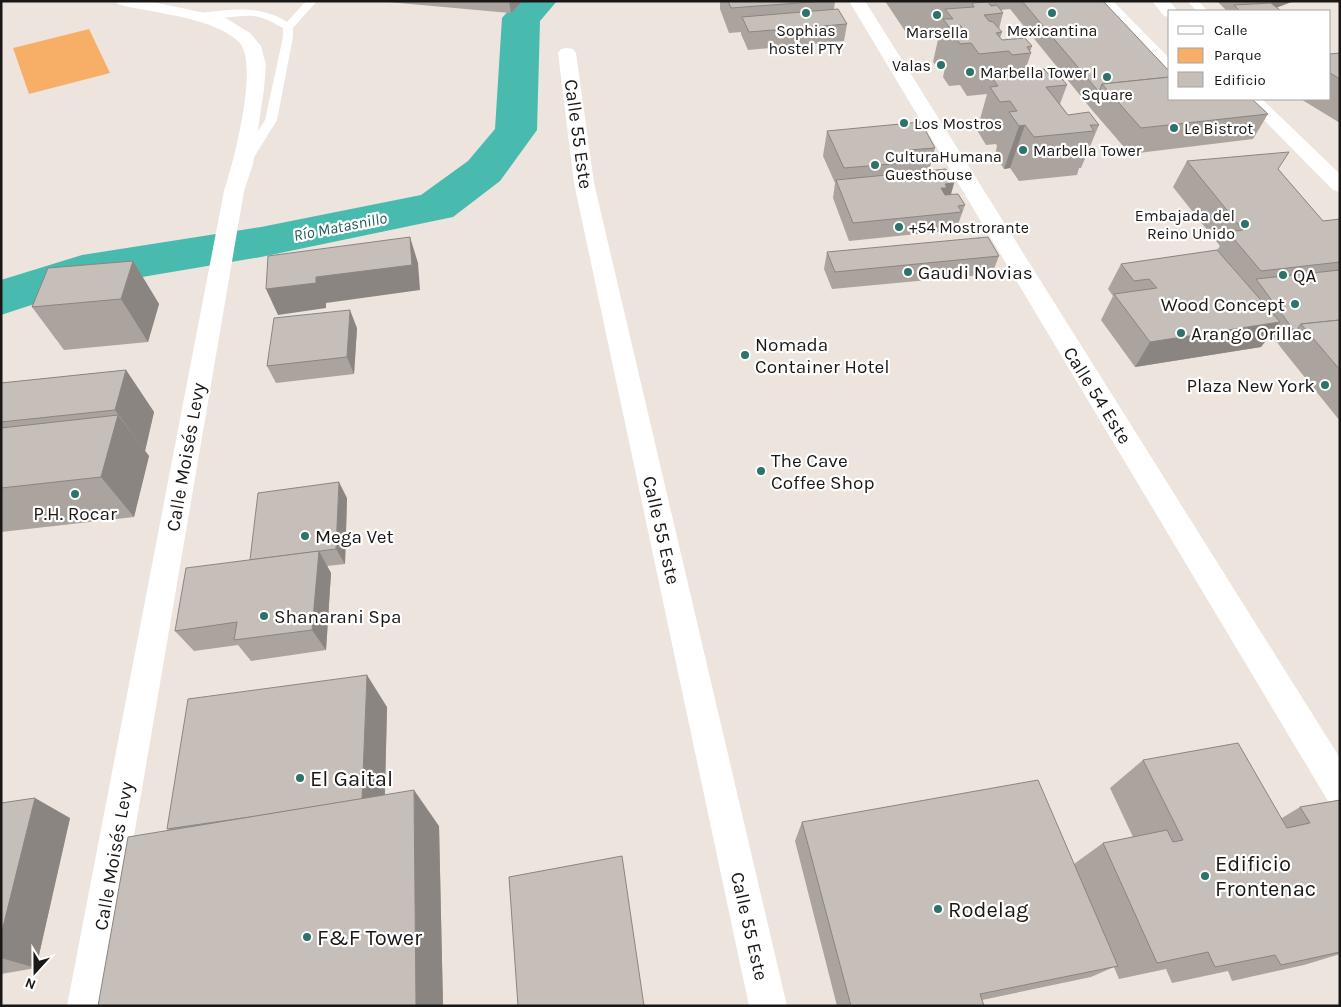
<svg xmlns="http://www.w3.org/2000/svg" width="1341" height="1007" viewBox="0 0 1341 1007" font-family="Karla,sans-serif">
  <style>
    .green { fill: #f7af68 }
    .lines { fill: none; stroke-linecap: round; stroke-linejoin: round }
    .river { fill: #48baae; fill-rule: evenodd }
    .lane { fill: #fff; fill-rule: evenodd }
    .street { fill: #fff; fill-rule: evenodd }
    .secondary { fill: #fff; fill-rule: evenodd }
    .wall { fill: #aaa39e }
    .shaded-wall { fill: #8b8581 }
    .building { fill: #c6beb8; stroke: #8b8581 }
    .poi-dot { fill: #2b736b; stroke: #fff; stroke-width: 2 }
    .labels { text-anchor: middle; stroke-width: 4.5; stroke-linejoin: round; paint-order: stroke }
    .far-poi-label { font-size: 16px; fill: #1a1816; stroke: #fff; text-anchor: start }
    .far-water-label { font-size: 16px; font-style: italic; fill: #205e58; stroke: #fff }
    .street-label { font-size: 19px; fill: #1a1816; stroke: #fff }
    .poi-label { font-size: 19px; fill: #1a1816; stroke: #fff; text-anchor: start }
    .near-poi-label { font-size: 22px; fill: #1a1816; stroke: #fff; text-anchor: start }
  </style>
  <rect width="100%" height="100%" fill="#ece4dd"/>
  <path class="green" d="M89 29 110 73 29 94 13 48Z"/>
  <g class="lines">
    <path class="river" d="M517 1H557L540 21 537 130 500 181 453 217 261 257 89 286 1 315V280L82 255 261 227 421 195 468 161 495 129 502 18Z"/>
    <g class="lane">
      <path d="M306 1H317L293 28V37L277 120 248 167H238L237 164 265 120 283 37V28C273 23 264 17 253 16 240 14 202 23 195 16L200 13C231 10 259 4 287 22Z"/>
      <path d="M1102 1H1113L1170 59V69L1166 68Z"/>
      <path d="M1187 1H1198L1208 11H1197Z"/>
    </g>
    <g class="street">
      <path d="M849 1H865L1340 758V806L1328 801Z"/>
      <path d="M567 48 573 49 576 53 594 183 787 1006H749L574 183 558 53 561 49Z"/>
    </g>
    <g class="secondary">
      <path d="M116 1H148L224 17 250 33 261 46 266 65 264 89 253 164 244 191 105 1006H67L224 191C233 164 260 63 239 42 216 19 157 13 124 6L118 4Z"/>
      <path d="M1152 1H1169L1178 11H1170V17L1164 16Z"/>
      <path d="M1243 99H1262L1340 174V192L1333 190Z"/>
    </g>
  </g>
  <g class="wall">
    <path d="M377 1H523L511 13Z"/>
    <path d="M720 1H835L834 9 847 24 844 41 748 50 741 34V32L729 33 720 9Z"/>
    <path d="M885 1H1103L1170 99 1268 114 1253 139 1130 154 1092 110 1010 9 1001 10 1003 13 999 29 1002 32 1000 38 1002 40 1032 46 1030 52 1031 53 1025 71 1049 75 1067 85 1060 104 1068 115 1099 125 1081 168H1079L1077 175 1019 181 1010 168 1004 169 995 155 997 146 996 144 986 145 977 130 987 94 967 96 960 85 949 86 943 77 945 68 938 69 933 62 939 35 925 36 922 32 907 34Z"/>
    <path d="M1217 1H1294L1276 8 1281 11H1227Z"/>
    <path d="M1340 53V123L1304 101 1302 99H1330V54Z"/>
    <path d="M827 131 935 148 929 171 954 183 951 194 965 205 956 230 849 241 833 198 835 183 823 156Z"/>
    <path d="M1187 161 1278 169 1323 221 1340 219V421L1282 349 1271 334 1261 347 1135 367 1101 320 1113 296 1108 289 1121 264 1217 250 1220 246 1173 187Z"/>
    <path d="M827 252 999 256 992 274 832 289 824 269Z"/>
    <path d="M133 261 159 304 148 342 64 350 32 307Z"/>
    <path d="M357 328 354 374 276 383 267 366Z"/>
    <path d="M126 370 154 412 145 451 149 456 134 517 1 532V383Z"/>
    <path d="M347 498 345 564 327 566 331 573 326 650 251 661 238 645 194 651 175 631 250 560Z"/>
    <path d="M387 707 385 795 439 826 443 1006H98L169 830 167 829Z"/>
    <path d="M1143 760 1282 818 1300 807 1340 800V954L1304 965 1232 981 1228 971 1172 983 1166 969 1119 979 1114 967 1091 977 982 1000 984 1006H837L795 841 802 822 1074 864 1103 843 1133 837 1110 788Z"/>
    <path d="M1 803 70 818 36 968 1 974Z"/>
  </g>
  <g class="shaded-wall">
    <path d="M509 1H523L511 13Z"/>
    <path d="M1272 1H1294L1267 11Z"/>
    <path d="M1025 125 1010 168 1004 169 1019 126Z"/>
    <path d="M954 183 949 201 936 206 941 188 945 184Z"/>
    <path d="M410 237 418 263 420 290 326 303V308L278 315 266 289 316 277Z"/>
    <path d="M133 261 159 304 148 342 121 299Z"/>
    <path d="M350 310 357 328 354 374 347 357Z"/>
    <path d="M1280 322 1261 347 1135 367 1150 342Z"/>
    <path d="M126 370 154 412 145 451 115 410Z"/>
    <path d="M118 415 149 456 134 517 101 477Z"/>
    <path d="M339 482 347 498 345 564 336 549Z"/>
    <path d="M319 551 331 573 326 650 312 630Z"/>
    <path d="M367 675 387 707 384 826 362 800Z"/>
    <path d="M414 790 439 826 443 1006H416Z"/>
    <path d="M35 798 70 818 36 968 1 958V935Z"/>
  </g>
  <g class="building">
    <path d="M728 1H825L731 8Z"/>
    <path d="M1022 1H1103L1170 72V77L1102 84 1099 92Z"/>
    <path d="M988 2 991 6 997 5 1003 13 984 15 989 21 993 22 1002 32 996 33 1002 40 1025 38 1032 46 1027 47 1031 53 1012 55 1009 51 979 54 971 43 960 44 954 35 967 34 960 25 949 27 943 19H953L945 9 974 7 972 3Z"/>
    <path d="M1271 3 1281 11H1240L1234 5Z"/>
    <path d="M838 9 847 24 749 32 742 17Z"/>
    <path d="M1340 53V79L1330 73V54Z"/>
    <path d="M1044 69 1049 75 1058 74 1067 85 1046 87 1068 115 1089 112 1099 125H1090L1094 131 1034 137 1025 125 1019 126 1009 112 1017 111 1010 101 1000 102 990 87 998 86 992 78 1025 75 1022 71Z"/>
    <path d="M1170 77V99H1252L1268 114 1141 128 1102 84Z"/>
    <path d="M921 122 935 148 909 150 915 162 844 168 827 131Z"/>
    <path d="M1289 152 1278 169 1323 221 1340 219V262L1261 271 1228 232 1243 230 1187 161Z"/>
    <path d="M946 169 954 183 945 184 947 188H941L945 195 958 194 965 205 958 206 962 212 853 223 836 180Z"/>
    <path d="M410 237 412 265 316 277V283L266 289 268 256Z"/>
    <path d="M988 237 999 256 835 272 827 252Z"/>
    <path d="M1217 250 1280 322 1150 342 1114 294 1157 288 1149 279 1134 281 1121 264Z"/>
    <path d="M133 261 121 299 32 307 48 268Z"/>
    <path d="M1340 270V320L1301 324 1295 332 1256 279Z"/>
    <path d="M350 310 347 357 267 366 274 318Z"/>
    <path d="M1340 320V370L1301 324Z"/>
    <path d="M126 370 115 410 1 422V383Z"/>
    <path d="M118 415 101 477 1 488V428Z"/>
    <path d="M339 482 336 549 250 560 258 493Z"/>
    <path d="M319 551 312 630 234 640 237 622 175 631 186 568Z"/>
    <path d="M367 675 362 799 257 816 167 829 188 699Z"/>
    <path d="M1238 743 1287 828 1310 823 1300 807 1340 800V952L1281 965 1275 955 1215 967 1208 952 1157 963 1103 843 1167 830 1173 842 1183 840 1143 760Z"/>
    <path d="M1038 780 1118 966 980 994 984 1006H851L802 822Z"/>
    <path d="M414 790 416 1006H98L128 837Z"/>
    <path d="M35 798 1 935V803Z"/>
    <path d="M622 856 644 1006H518L509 877Z"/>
  </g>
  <g class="poi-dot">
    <circle cx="806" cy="13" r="5"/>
    <circle cx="1052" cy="13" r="5"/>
    <circle cx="937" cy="15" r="5"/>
    <circle cx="941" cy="65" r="5"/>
    <circle cx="970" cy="72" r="5"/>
    <circle cx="1107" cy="77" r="5"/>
    <circle cx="904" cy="123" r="5"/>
    <circle cx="1174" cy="128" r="5"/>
    <circle cx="1023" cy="150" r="5"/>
    <circle cx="875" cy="165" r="5"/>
    <circle cx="1245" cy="224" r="5"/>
    <circle cx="899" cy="227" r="5"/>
    <circle cx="908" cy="272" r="5"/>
    <circle cx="1283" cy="275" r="5"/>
    <circle cx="1295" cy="304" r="5"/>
    <circle cx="1181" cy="333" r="5"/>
    <circle cx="745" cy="355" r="5"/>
    <circle cx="1325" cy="385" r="5"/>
    <circle cx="761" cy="471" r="5"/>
    <circle cx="75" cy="494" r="5"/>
    <circle cx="305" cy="536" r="5"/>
    <circle cx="264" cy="616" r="5"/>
    <circle cx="300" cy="778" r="5"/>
    <circle cx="1205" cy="876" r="5"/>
    <circle cx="938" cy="909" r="5"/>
    <circle cx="307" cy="937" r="5"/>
  </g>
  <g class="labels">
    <g class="far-poi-label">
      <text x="806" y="36" text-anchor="middle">Sophias<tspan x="806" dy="18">hostel PTY</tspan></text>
      <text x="1052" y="36" text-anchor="middle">Mexicantina</text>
      <text x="937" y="38" text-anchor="middle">Marsella</text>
      <text x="931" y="71" text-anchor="end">Valas</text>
      <text x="980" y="78">Marbella Tower I</text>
      <text x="1107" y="100" text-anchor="middle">Square</text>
      <text x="914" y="129">Los Mostros</text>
      <text x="1184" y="134">Le Bistrot</text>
      <text x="1033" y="156">Marbella Tower</text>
      <text x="885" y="162">CulturaHumana<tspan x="885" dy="18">Guesthouse</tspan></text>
      <text x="1235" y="221" text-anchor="end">Embajada del<tspan x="1235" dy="18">Reino Unido</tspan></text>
      <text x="909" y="233">+54 Mostrorante</text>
    </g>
    <g class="far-water-label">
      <text transform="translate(340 226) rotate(-11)" y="6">Río Matasnillo</text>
    </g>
    <g class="street-label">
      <text transform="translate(579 134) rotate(82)" y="7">Calle 55 Este</text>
      <text transform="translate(1098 395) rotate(58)" y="7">Calle 54 Este</text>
      <text transform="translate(185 457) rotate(-80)" y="7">Calle Moisés Levy</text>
      <text transform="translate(662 530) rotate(77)" y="7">Calle 55 Este</text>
      <text transform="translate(113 856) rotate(-80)" y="7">Calle Moisés Levy</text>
      <text transform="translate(750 926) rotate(77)" y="7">Calle 55 Este</text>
    </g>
    <g class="poi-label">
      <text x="918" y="279">Gaudi Novias</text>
      <text x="1293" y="282">QA</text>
      <text x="1285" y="311" text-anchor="end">Wood Concept</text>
      <text x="1191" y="340">Arango Orillac</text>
      <text x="755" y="351">Nomada<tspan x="755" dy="22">Container Hotel</tspan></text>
      <text x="1315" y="392" text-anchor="end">Plaza New York</text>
      <text x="771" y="467">The Cave<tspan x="771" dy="22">Coffee Shop</tspan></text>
      <text x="75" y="520" text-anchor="middle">P.H. Rocar</text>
      <text x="315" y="543">Mega Vet</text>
      <text x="274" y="623">Shanarani Spa</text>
    </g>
    <g class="near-poi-label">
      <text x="310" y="786">El Gaital</text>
      <text x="1215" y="871">Edificio<tspan x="1215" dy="25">Frontenac</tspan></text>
      <text x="948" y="917">Rodelag</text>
      <text x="317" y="945">F&amp;F Tower</text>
    </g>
  </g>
  <rect width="1341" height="1007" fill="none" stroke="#1a1816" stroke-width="5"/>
  <rect x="1168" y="10" width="162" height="90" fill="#ffffff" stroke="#a3a3a2"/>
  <rect x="1178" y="26" width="25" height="8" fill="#ffffff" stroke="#a3a3a2"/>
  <text x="1214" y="35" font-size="15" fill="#1a1816">Calle</text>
  <rect x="1178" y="48" width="25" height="15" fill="#f7af68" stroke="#a3a3a2"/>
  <text x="1214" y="60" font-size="15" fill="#1a1816">Parque</text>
  <rect x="1178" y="72" width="25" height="15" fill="#c6beb8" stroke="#a3a3a2"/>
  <text x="1214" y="85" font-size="15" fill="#1a1816">Edificio</text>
  <g transform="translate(35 972) rotate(201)" stroke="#ffffff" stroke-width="4" paint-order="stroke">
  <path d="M0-4L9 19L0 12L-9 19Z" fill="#1a1816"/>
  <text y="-8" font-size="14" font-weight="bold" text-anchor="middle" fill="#1a1816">N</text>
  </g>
</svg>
